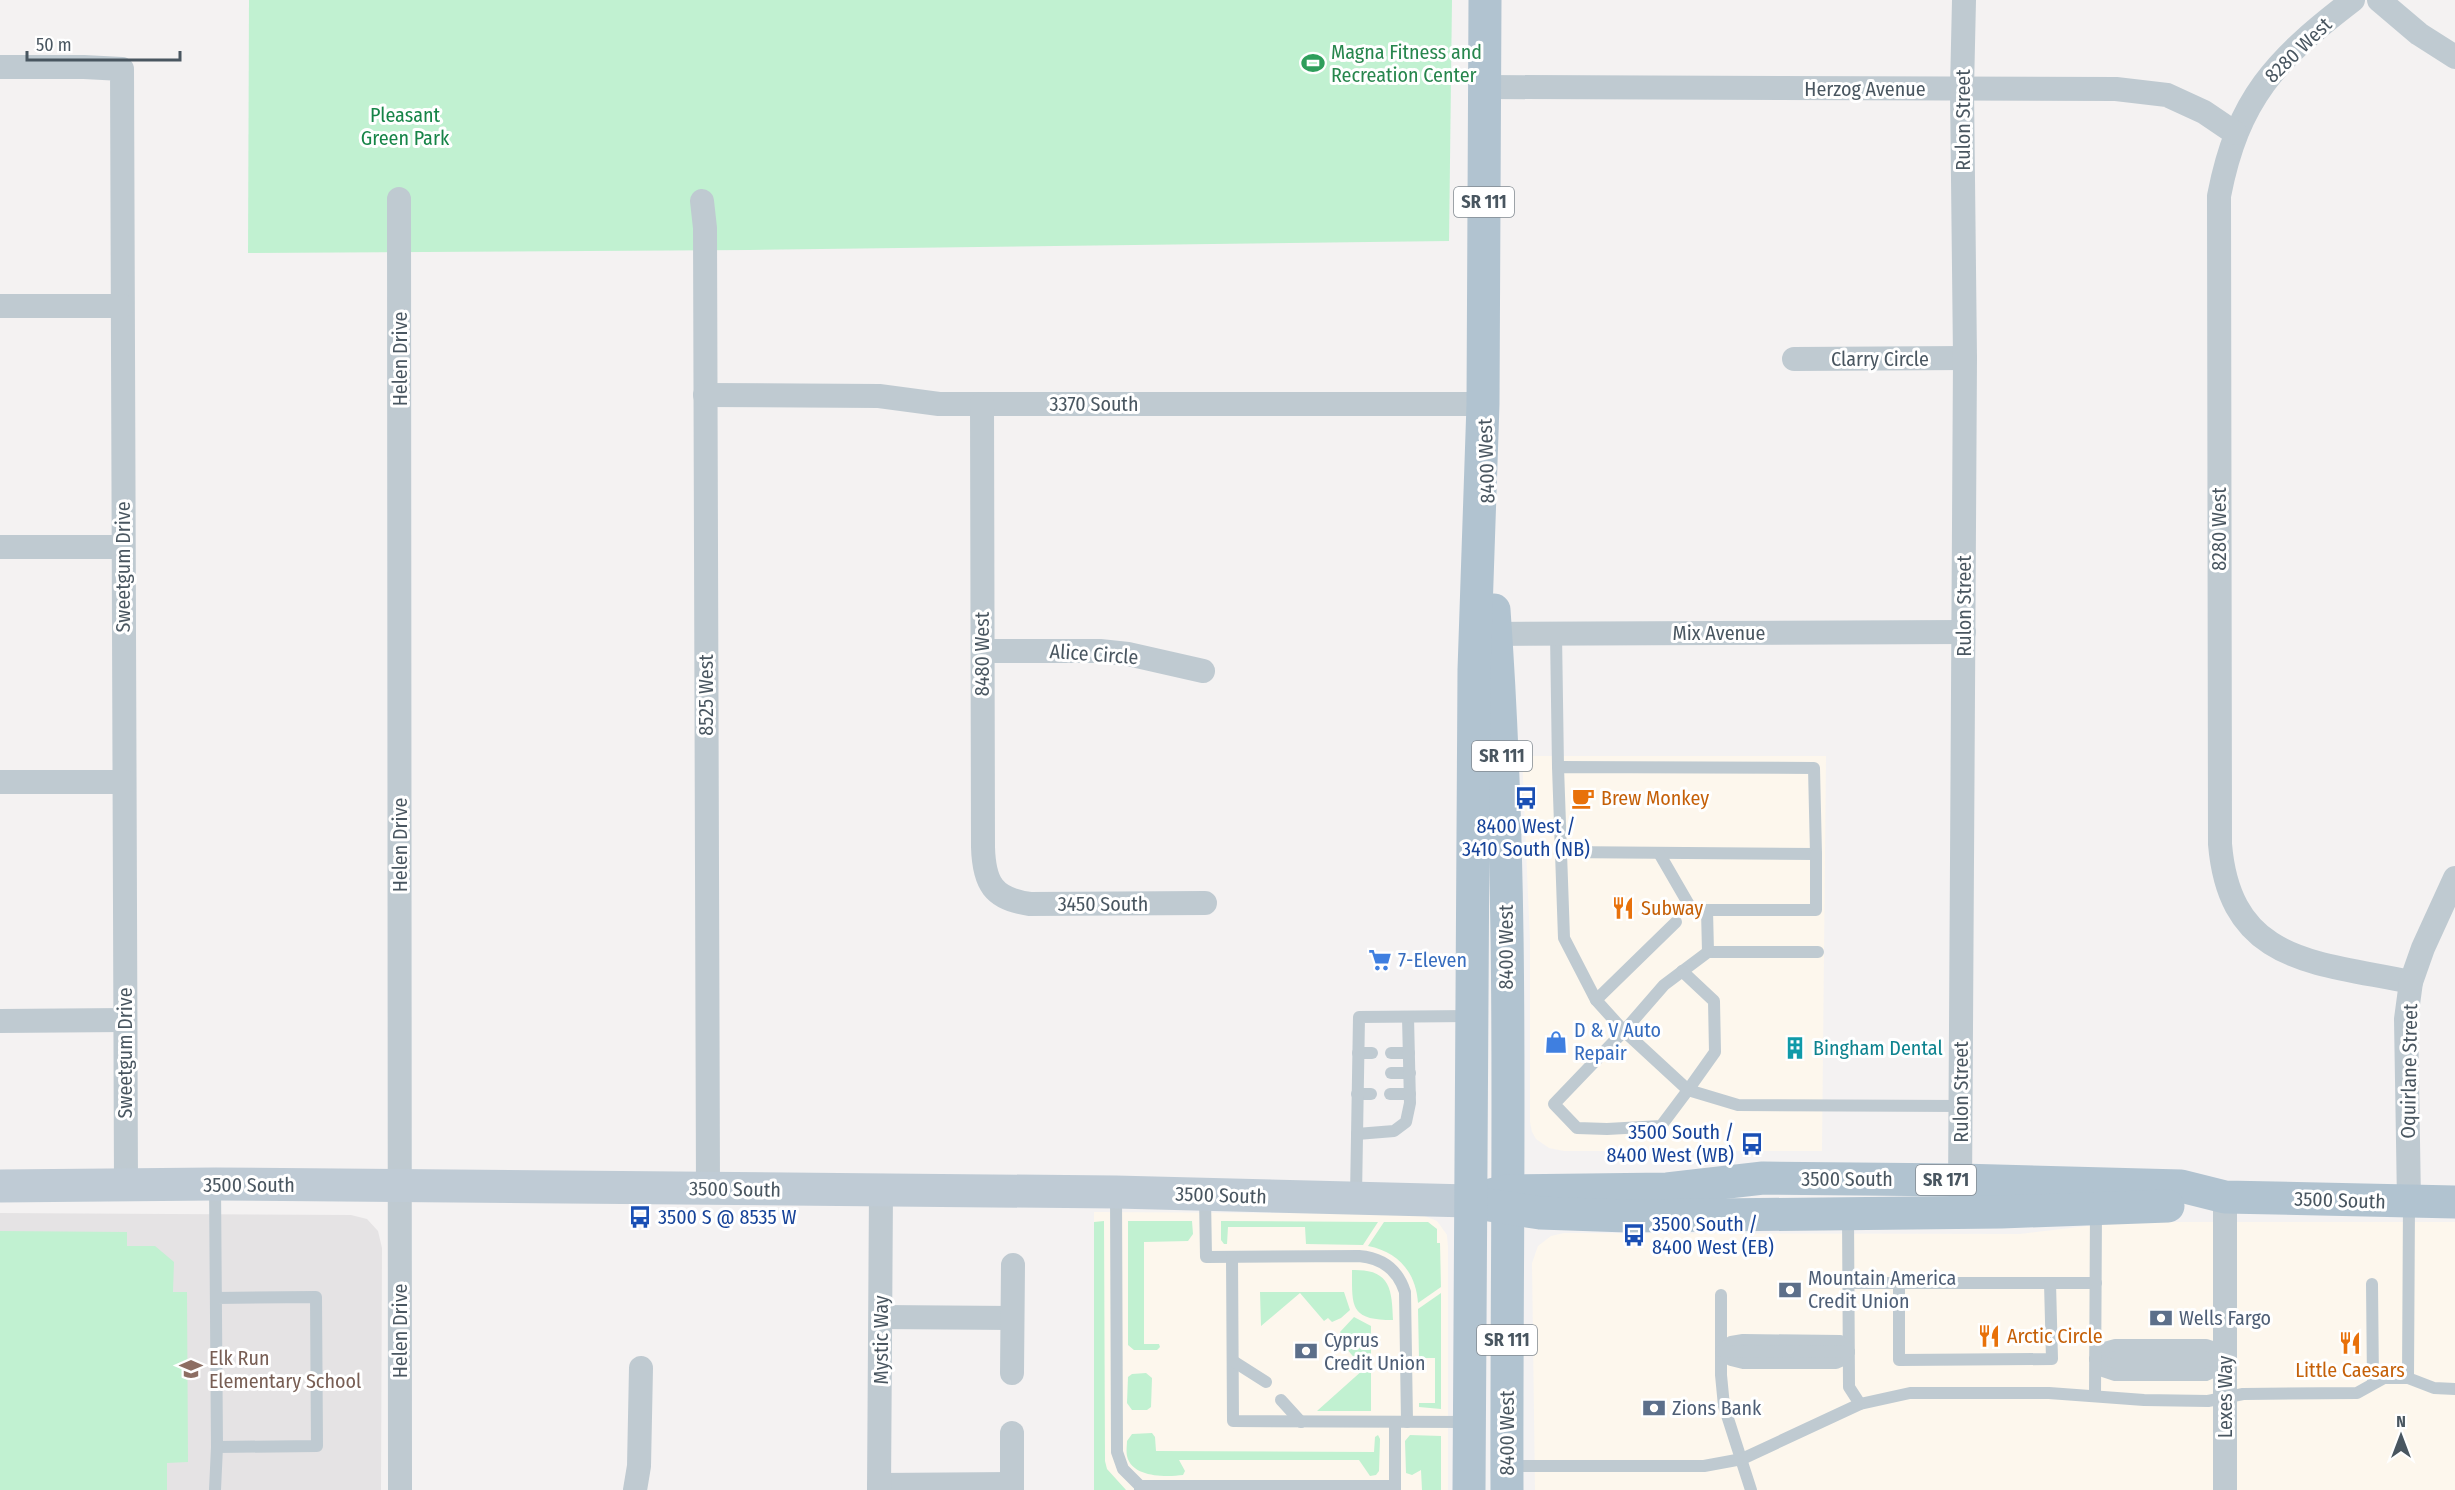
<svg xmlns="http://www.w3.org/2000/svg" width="2455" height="1490" viewBox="0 0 2455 1490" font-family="'Fira Sans Condensed',sans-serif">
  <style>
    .commercial { fill: #fdf7ed }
    .education { fill: #e5e3e4 }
    .green { fill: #c1f1d1 }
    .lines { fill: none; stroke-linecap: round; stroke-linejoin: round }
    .lane { stroke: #bfcad1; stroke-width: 12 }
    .street { stroke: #bfcad1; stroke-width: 24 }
    .secondary { stroke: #bfcbd5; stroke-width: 33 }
    .primary { stroke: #b1c3d0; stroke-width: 33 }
    .labels { text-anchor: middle; stroke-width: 6; stroke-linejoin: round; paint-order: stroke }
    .shield { fill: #fff; stroke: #808990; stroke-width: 1.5 }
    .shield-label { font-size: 18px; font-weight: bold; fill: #495660 }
    .street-label { font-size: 20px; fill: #495660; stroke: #fff }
    .leisure-label { font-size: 20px; fill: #27864d; stroke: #fff; text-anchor: start }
    .park-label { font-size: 20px; fill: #168447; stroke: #fff }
    .food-label { font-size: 20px; fill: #c56008; stroke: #fff; text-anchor: start }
    .transit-label { font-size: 20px; fill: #164399; stroke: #fff; text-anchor: start }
    .shop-label { font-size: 20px; fill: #366cbe; stroke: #fff; text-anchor: start }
    .culture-label { font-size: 20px; fill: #0d838f; stroke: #fff; text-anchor: start }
    .service-label { font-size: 20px; fill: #4e5e75; stroke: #fff; text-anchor: start }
    .education-label { font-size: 20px; fill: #785e54; stroke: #fff; text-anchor: start }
  </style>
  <rect width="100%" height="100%" fill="#f4f2f2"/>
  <g class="commercial">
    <path d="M1522 756H1826L1822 1151H1564L1549 1148 1536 1139 1532 1132 1530 1122V941Z"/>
    <path d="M1094 1212 1420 1214 1437 1221 1447 1235 1448 1247V1490H1094Z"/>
    <path d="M2121 1222H2455V1490H1535L1532 1263 1538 1246 1551 1236 1564 1233 2020 1234Z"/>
  </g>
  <path class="education" d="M0 1213 351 1215 367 1219 378 1231 382 1248 381 1490H0Z"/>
  <g class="green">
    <path d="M249 0H1452L1449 241 749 250 248 253Z"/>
    <path d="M1104 1221 1105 1461 1107 1469 1126 1490H1094V1222Z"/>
    <path d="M1128 1221H1192L1193 1234 1188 1241 1144 1242V1344H1159L1160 1347 1157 1350H1134L1128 1345Z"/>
    <path d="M1221 1221 1378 1222 1363 1245 1306 1244 1305 1227H1228L1227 1244H1224L1221 1240Z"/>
    <path d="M1384 1222H1428L1437 1229V1243H1440L1441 1287 1418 1303C1416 1272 1398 1252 1368 1246Z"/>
    <path d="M0 1231 127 1232V1246H155L174 1262 173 1292H187L188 1462 167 1463V1490H0Z"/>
    <path d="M1352 1270C1390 1269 1392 1288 1393 1320 1350 1320 1352 1307 1352 1270Z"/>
    <path d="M1260 1292H1344L1350 1310 1341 1318 1332 1322 1328 1318 1324 1321 1300 1293 1261 1326Z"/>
    <path d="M1441 1293V1409L1419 1407V1403H1435V1358H1419L1418 1309Z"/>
    <path d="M1354 1317 1371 1326V1411H1317L1364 1369 1339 1340 1343 1336 1340 1332Z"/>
    <path d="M1146 1373 1152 1378 1151 1407 1147 1410H1132L1127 1403 1128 1377 1132 1374Z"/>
    <path d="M1152 1433 1155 1437 1156 1451 1374 1452 1375 1437 1378 1435 1380 1439 1379 1471 1376 1475 1370 1476 1359 1460H1179L1185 1471 1183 1475C1166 1477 1132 1478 1127 1456 1126 1451 1127 1445 1127 1441L1132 1434Z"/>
    <path d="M1410 1435 1441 1436V1490H1422L1421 1470 1412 1475 1406 1473 1405 1441Z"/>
  </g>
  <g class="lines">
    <g class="lane">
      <path d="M1556 634 1558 767"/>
      <path d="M1559 852 1816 854 1814 768 1558 767 1564 938 1596 1000 1624 1031 1664 985 1708 952H1818"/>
      <path d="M1659 853 1692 910H1707"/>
      <path d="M1708 952 1707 910H1816V854"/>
      <path d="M1682 971 1714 1001 1715 1052 1688 1090 1624 1031 1554 1104 1577 1128 1607 1129 1661 1126 1688 1090 1738 1105 1961 1106"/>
      <path d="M1596 1000 1676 922"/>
      <path d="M1358 1053H1372"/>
      <path d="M1391 1053H1409"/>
      <path d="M1391 1073H1410"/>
      <path d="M1357 1094H1371"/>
      <path d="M1390 1094H1410"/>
      <path d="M1357 1134 1394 1131 1406 1122 1410 1103 1408 1017"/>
      <path d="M215 1185 217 1447 317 1446 316 1297 216 1298"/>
      <path d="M1116 1193 1117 1452 1123 1469 1140 1486V1490"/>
      <path d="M1356 1196 1359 1017 1470 1016"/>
      <path d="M1205 1197 1206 1257 1359 1256C1383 1258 1398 1270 1405 1292L1407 1422"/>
      <path d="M1848 1214 1849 1387 1860 1404"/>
      <path d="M1232 1257 1233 1421 1467 1422"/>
      <path d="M1848 1283H2096"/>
      <path d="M1899 1283V1360L2052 1359 2050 1283"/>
      <path d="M2372 1284 2373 1383"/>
      <path d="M1721 1295V1375L1724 1406 1751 1490"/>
      <path d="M1721 1351 1731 1342 1743 1340 1840 1341 1847 1347 1849 1352"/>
      <path d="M1721 1351 1731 1360 1743 1363H1836L1843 1360 1849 1352"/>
      <path d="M1721 1351 1849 1352"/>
      <path d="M2096 1358 2110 1354H2206L2224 1358"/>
      <path d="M2095 1359 2104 1348 2115 1345H2206L2218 1349 2224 1357"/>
      <path d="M2095 1359 2104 1363 2115 1365H2211L2223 1359"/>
      <path d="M2096 1360 2103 1371 2115 1375H2206L2217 1370 2224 1360"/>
      <path d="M1233 1361 1266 1382"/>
      <path d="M2408 1378 2409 1202"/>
      <path d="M2095 1396 2096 1209"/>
      <path d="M1281 1400 1301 1422"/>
      <path d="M1509 1466H1704L1742 1459 1860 1404 1910 1393H2049L2144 1400 2208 1401 2243 1394 2357 1393 2384 1378H2408L2434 1388 2455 1389"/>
      <path d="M1140 1486H1395"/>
      <path d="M215 1490 217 1447"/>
      <path d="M1395 1490V1422"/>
    </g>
    <g class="street">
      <path d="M2353 0C2276 59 2238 98 2219 196L2220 844C2230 964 2316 962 2411 982"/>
      <path d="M2379 0 2419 34 2455 57"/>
      <path d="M0 67H84L122 69 126 1186"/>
      <path d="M1485 87 2116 89 2167 95 2204 112 2235 133"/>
      <path d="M399 199 400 1490"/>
      <path d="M702 201 705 228 708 1189"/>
      <path d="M0 306H122"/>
      <path d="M1794 359 1965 358"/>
      <path d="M705 395 879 396 939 404H1483"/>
      <path d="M982 404 983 847C984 883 993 899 1030 904L1205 903"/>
      <path d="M0 547H123"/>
      <path d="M1480 634 1964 632"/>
      <path d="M983 651H1100L1128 654 1203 671"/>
      <path d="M0 782H124"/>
      <path d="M0 1021 125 1020"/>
      <path d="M1960 1195 1965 358 1962 89 1964 0"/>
      <path d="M2225 1197V1490"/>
      <path d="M2409 1202 2406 1019 2411 982 2423 948 2455 878"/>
      <path d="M881 1317 1012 1318"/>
      <path d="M1012 1373 1013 1265"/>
      <path d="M879 1485 1012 1484"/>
      <path d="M635 1490 639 1466 641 1368"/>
      <path d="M879 1490 881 1191"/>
      <path d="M1012 1490V1433"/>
    </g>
    <path class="secondary" d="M0 1186 215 1184 1116 1192 1469 1201"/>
    <g class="primary">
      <path d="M1494 610C1515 902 1506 1197 1507 1490"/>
      <path d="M1486 1196 1507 1191 1667 1189 1763 1178 1961 1180 2181 1186 2225 1197 2455 1202"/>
      <path d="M1489 1205 1540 1213 1627 1216 2001 1212 2168 1206"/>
      <path d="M1469 1490 1474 670 1483 404 1485 0"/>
    </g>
  </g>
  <defs>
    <g id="stadium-bare" transform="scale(1.8)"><path d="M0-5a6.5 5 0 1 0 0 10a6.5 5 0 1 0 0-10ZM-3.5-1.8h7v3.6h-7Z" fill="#2e9e5b" stroke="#fff" stroke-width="2.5" paint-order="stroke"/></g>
    <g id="bus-bare" transform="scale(1.8)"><path d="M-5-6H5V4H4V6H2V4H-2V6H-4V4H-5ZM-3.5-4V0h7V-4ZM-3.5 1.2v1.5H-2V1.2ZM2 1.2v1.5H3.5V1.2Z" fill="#1a4fb4" stroke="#fff" stroke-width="2.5" paint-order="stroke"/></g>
    <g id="cafe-bare" transform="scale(1.8)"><path d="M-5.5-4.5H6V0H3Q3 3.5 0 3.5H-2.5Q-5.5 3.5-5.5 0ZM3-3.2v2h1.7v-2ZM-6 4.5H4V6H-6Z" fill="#e8710a" stroke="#fff" stroke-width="2.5" paint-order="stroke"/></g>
    <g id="restaurant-bare" transform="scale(1.8)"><path d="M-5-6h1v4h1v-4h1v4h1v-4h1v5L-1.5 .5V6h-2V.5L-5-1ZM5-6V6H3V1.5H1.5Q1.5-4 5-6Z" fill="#e8710a" stroke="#fff" stroke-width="2.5" paint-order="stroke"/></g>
    <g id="supermarket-bare" transform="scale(1.8)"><path d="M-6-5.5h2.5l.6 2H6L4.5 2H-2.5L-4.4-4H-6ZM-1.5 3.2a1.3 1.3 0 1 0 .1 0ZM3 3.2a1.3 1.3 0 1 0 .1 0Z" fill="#3f7fe0" stroke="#fff" stroke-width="2.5" paint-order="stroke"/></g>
    <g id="shop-bare" transform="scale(1.8)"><path d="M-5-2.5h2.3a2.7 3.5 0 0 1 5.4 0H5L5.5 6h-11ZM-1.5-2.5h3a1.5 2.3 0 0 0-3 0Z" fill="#3f7fe0" stroke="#fff" stroke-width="2.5" paint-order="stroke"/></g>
    <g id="building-bare" transform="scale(1.8)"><path d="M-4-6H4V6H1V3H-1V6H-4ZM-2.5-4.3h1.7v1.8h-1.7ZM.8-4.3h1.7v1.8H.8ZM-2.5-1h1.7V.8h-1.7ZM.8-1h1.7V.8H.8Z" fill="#0f9aa8" stroke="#fff" stroke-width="2.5" paint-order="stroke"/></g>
    <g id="bank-bare" transform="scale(1.8)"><path d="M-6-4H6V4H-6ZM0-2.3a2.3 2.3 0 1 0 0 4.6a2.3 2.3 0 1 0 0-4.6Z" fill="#5c6f8a" stroke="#fff" stroke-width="2.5" paint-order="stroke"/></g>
    <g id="school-bare" transform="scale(1.8)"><path d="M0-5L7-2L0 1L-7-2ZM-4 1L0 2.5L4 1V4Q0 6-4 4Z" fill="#8d6e63" stroke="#fff" stroke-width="2.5" paint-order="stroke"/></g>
  </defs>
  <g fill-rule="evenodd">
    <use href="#stadium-bare" x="1313" y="63"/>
    <use href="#bus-bare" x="1526" y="798"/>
    <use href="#cafe-bare" x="1583" y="798"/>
    <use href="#restaurant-bare" x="1623" y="908"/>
    <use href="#supermarket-bare" x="1380" y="960"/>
    <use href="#shop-bare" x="1556" y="1042"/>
    <use href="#building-bare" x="1795" y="1048"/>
    <use href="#bus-bare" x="1752" y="1144"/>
    <use href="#bus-bare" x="640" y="1217"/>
    <use href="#bus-bare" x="1634" y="1235"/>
    <use href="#bank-bare" x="1790" y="1290"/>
    <use href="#bank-bare" x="2161" y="1318"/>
    <use href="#restaurant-bare" x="1989" y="1336"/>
    <use href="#restaurant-bare" x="2350" y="1343"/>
    <use href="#bank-bare" x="1306" y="1351"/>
    <use href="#school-bare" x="191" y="1369"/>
    <use href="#bank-bare" x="1654" y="1408"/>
  </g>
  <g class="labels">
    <g class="shield">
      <rect x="1454" y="187" width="60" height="30" rx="4.5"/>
      <rect x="1472" y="741" width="60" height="30" rx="4.5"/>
      <rect x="1916" y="1165" width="60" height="30" rx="4.5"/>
      <rect x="1477" y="1325" width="60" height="30" rx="4.5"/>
    </g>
    <g class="shield-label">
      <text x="1484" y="208">SR 111</text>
      <text x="1502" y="762">SR 111</text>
      <text x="1946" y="1186">SR 171</text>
      <text x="1507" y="1346">SR 111</text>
    </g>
    <g class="street-label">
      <text transform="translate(2298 50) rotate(-44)" y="7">8280 West</text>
      <text x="1865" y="96">Herzog Avenue</text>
      <text transform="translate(1963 120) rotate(-90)" y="7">Rulon Street</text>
      <text transform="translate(400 359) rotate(-90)" y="7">Helen Drive</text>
      <text x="1880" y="366">Clarry Circle</text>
      <text x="1094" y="411">3370 South</text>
      <text transform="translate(1486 461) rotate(-92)" y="7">8400 West</text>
      <text transform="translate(2219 529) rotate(-90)" y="7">8280 West</text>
      <text transform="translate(123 567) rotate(-90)" y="7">Sweetgum Drive</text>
      <text transform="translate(1964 606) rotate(-90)" y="7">Rulon Street</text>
      <text x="1719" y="640">Mix Avenue</text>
      <text transform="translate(982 654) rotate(-90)" y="7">8480 West</text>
      <text transform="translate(1094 654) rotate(4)" y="7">Alice Circle</text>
      <text transform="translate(706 695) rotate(-90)" y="7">8525 West</text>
      <text transform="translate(400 845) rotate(-90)" y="7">Helen Drive</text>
      <text x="1103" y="911">3450 South</text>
      <text transform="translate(1506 947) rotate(-90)" y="7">8400 West</text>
      <text transform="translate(125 1053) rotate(-90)" y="7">Sweetgum Drive</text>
      <text transform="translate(2409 1071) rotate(-89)" y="7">Oquirlane Street</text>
      <text transform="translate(1961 1092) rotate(-90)" y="7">Rulon Street</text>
      <text x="1847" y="1186">3500 South</text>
      <text x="249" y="1192">3500 South</text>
      <text transform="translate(735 1189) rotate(1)" y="7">3500 South</text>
      <text transform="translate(1221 1195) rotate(2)" y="7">3500 South</text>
      <text transform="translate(2340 1200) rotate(2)" y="7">3500 South</text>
      <text transform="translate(400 1331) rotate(-90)" y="7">Helen Drive</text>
      <text transform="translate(881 1340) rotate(-90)" y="7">Mystic Way</text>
      <text transform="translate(2225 1397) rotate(-90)" y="7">Lexes Way</text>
      <text transform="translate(1507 1433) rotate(-90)" y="7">8400 West</text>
    </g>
    <g class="leisure-label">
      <text x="1331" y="59">Magna Fitness and<tspan x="1331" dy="23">Recreation Center</tspan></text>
    </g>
    <g class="park-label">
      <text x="405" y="122">Pleasant<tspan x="405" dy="23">Green Park</tspan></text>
    </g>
    <g class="food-label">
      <text x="1601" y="805">Brew Monkey</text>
      <text x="1641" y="915">Subway</text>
      <text x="2007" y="1343">Arctic Circle</text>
      <text x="2350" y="1377" text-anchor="middle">Little Caesars</text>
    </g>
    <g class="transit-label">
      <text x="1526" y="833" text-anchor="middle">8400 West /<tspan x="1526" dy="23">3410 South (NB)</tspan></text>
      <text x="1734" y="1139" text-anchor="end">3500 South /<tspan x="1734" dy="23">8400 West (WB)</tspan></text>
      <text x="658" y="1224">3500 S @ 8535 W</text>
      <text x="1652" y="1231">3500 South /<tspan x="1652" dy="23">8400 West (EB)</tspan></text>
    </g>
    <g class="shop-label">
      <text x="1398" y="967">7-Eleven</text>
      <text x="1574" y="1037">D &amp; V Auto<tspan x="1574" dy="23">Repair</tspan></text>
    </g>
    <g class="culture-label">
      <text x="1813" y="1055">Bingham Dental</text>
    </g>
    <g class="service-label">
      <text x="1808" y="1285">Mountain America<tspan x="1808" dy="23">Credit Union</tspan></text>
      <text x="2179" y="1325">Wells Fargo</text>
      <text x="1324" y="1347">Cyprus<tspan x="1324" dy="23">Credit Union</tspan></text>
      <text x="1672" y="1415">Zions Bank</text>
    </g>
    <g class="education-label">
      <text x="209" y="1365">Elk Run<tspan x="209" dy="23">Elementary School</tspan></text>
    </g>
  </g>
  <g transform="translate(2401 1436)" stroke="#ffffff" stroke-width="4.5" paint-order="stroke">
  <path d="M0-4.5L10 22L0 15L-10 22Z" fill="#495660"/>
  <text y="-9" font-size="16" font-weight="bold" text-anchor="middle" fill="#495660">N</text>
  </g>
  <path d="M27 51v9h153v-9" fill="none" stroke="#495660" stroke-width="3"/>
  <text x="36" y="51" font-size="18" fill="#495660" stroke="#ffffff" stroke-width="4.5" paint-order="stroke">50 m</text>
</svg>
